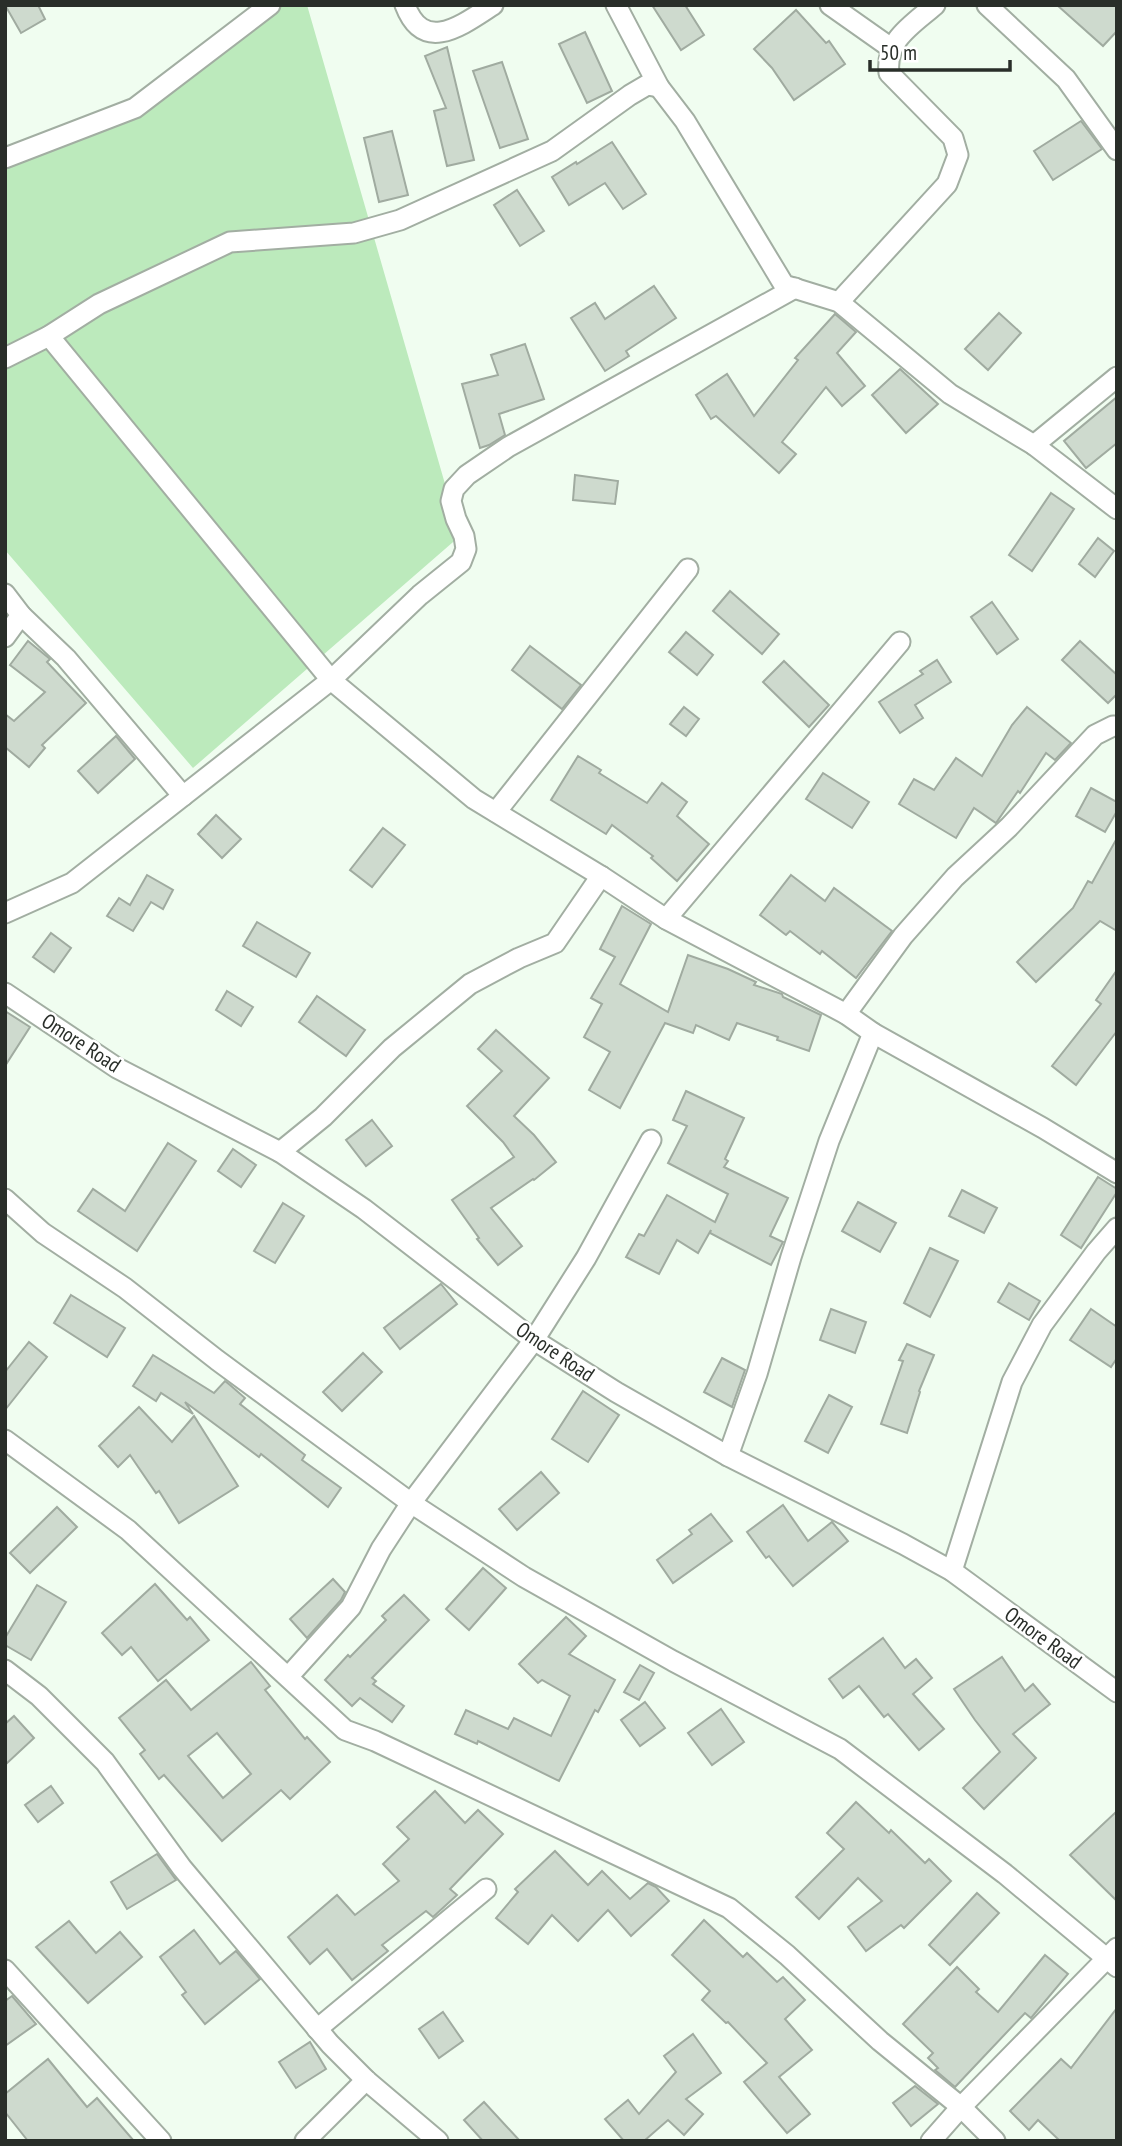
<svg xmlns="http://www.w3.org/2000/svg" width="1122" height="2146" viewBox="0 0 1122 2146" font-family="'PT Sans Narrow',sans-serif">
  <style>
    .green { fill: #bceabc }
    .building { fill: #cedace; stroke: #a0aba0; stroke-width: 2; fill-rule: evenodd }
    .lines { fill: none; stroke-linecap: round; stroke-linejoin: round }
    .minor-casing { stroke: #a2aea2; stroke-width: 23 }
    .minor { stroke: #fff; stroke-width: 19 }
    .labels { text-anchor: middle; stroke-width: 5; stroke-linejoin: round; paint-order: stroke }
    .street-label { font-size: 21px; fill: #292e29; stroke: #fff }
  </style>
  <rect width="100%" height="100%" fill="#f0fdf0"/>
  <path class="green" d="M270 5H307L460 536 193 768 5 550V165L133 107Z"/>
  <g class="building">
    <path d="M5 5H38L45 19 21 33Z"/>
    <path d="M652 5H685L704 35 681 50Z"/>
    <path d="M1057 5H1117V31L1103 46Z"/>
    <path d="M796 10 826 43 829 41 845 64 794 100 772 68 754 49Z"/>
    <path d="M585 32 612 91 587 103 559 44Z"/>
    <path d="M447 47 474 160 447 166 434 111 446 108 425 56Z"/>
    <path d="M502 62 528 139 500 148 473 71Z"/>
    <path d="M1081 121 1102 149 1053 180 1034 151Z"/>
    <path d="M392 131 408 195 379 202 364 138Z"/>
    <path d="M612 142 646 194 623 209 605 183 569 205 552 177 576 162 577 164Z"/>
    <path d="M517 190 544 231 520 246 494 205Z"/>
    <path d="M654 286 676 318 626 351 629 356 605 371 571 318 595 303 605 319Z"/>
    <path d="M999 313 1021 333 988 370 965 349Z"/>
    <path d="M835 314 856 332 837 353 865 386 842 406 826 387 782 442 796 454 779 473 716 416 711 419 696 395 727 374 754 416 798 360 795 358Z"/>
    <path d="M525 344 544 399 499 414 505 435 489 445 480 448 462 384 498 375 491 355Z"/>
    <path d="M900 369 938 404 906 433 872 395Z"/>
    <path d="M1117 397V443L1086 468 1064 441Z"/>
    <path d="M575 475 618 481 615 504 573 500Z"/>
    <path d="M1051 493 1074 509 1032 571 1009 555Z"/>
    <path d="M1098 538 1114 551 1095 577 1079 564Z"/>
    <path d="M730 591 779 634 762 654 713 611Z"/>
    <path d="M992 602 1018 639 997 654 971 617Z"/>
    <path d="M686 632 713 655 697 675 669 652Z"/>
    <path d="M28 641 50 659 47 662 86 703 42 745 45 748 29 767 5 747V714L14 721 45 692 10 665Z"/>
    <path d="M1080 641 1117 675V694L1108 703 1062 660Z"/>
    <path d="M530 646 581 685 562 709 512 670Z"/>
    <path d="M937 660 951 682 915 705 923 718 900 733 879 702 923 674 920 671Z"/>
    <path d="M784 661 829 705 809 727 763 682Z"/>
    <path d="M684 707 699 719 686 736 670 724Z"/>
    <path d="M1027 707 1071 743 1055 760 1046 753 1020 793 1018 791 996 823 974 808 956 838 899 804 914 779 934 790 956 758 982 776 1012 725Z"/>
    <path d="M116 736 135 759 98 793 78 771Z"/>
    <path d="M578 756 601 770 599 773 647 803 662 783 687 802 677 816 709 844 677 881 651 858 653 856 612 825 606 834 551 800Z"/>
    <path d="M823 773 869 802 852 828 806 799Z"/>
    <path d="M1091 788 1117 802V811L1105 832 1076 816Z"/>
    <path d="M216 815 241 839 222 858 198 834Z"/>
    <path d="M383 828 405 845 372 887 350 870Z"/>
    <path d="M1117 838V931L1100 921 1036 982 1017 962 1073 908 1088 881 1092 883Z"/>
    <path d="M147 875 173 890 163 909 151 902 133 931 107 916 119 898 130 905Z"/>
    <path d="M791 875 825 901 834 888 892 931 856 978 822 951 820 954 790 931 786 935 760 915Z"/>
    <path d="M622 906 651 924 620 984 668 1012 688 955 728 969 756 982 754 985 782 994 783 997 821 1015 809 1051 777 1040 778 1037 737 1023 729 1040 696 1025 693 1033 665 1023 620 1108 589 1090 610 1052 584 1037 602 1004 591 998 615 957 600 949Z"/>
    <path d="M257 922 310 953 296 977 243 946Z"/>
    <path d="M51 933 71 948 54 972 33 957Z"/>
    <path d="M1117 970V1031L1076 1085 1052 1066 1101 1004 1096 1000Z"/>
    <path d="M227 991 253 1007 241 1026 216 1010Z"/>
    <path d="M317 996 365 1030 346 1056 299 1022Z"/>
    <path d="M5 1011 30 1027 5 1066Z"/>
    <path d="M496 1030 549 1078 514 1116 534 1135 556 1162 534 1180 533 1179 491 1208 522 1246 498 1265 477 1239 479 1238 452 1200 514 1157 503 1142 467 1106 502 1071 478 1049Z"/>
    <path d="M686 1091 744 1118 725 1159 728 1161 724 1167 788 1198 770 1236 783 1242 771 1265 710 1233 711 1230 698 1253 677 1240 659 1274 626 1257 639 1234 644 1236 667 1195 715 1222 728 1194 668 1163 687 1126 673 1120Z"/>
    <path d="M372 1120 392 1146 366 1166 346 1140Z"/>
    <path d="M168 1143 196 1161 137 1251 78 1211 93 1189 125 1211Z"/>
    <path d="M233 1149 256 1165 241 1187 218 1171Z"/>
    <path d="M1098 1177 1117 1189V1192L1081 1248 1061 1235Z"/>
    <path d="M962 1190 997 1208 984 1233 949 1216Z"/>
    <path d="M858 1202 896 1223 880 1252 842 1231Z"/>
    <path d="M283 1203 304 1216 275 1263 254 1251Z"/>
    <path d="M930 1248 958 1261 930 1317 904 1303Z"/>
    <path d="M1009 1283 1040 1301 1029 1320 998 1302Z"/>
    <path d="M441 1284 457 1304 400 1349 384 1328Z"/>
    <path d="M71 1295 125 1328 107 1357 54 1323Z"/>
    <path d="M831 1309 866 1322 855 1353 820 1340Z"/>
    <path d="M1091 1309 1117 1327V1358L1111 1367 1070 1340Z"/>
    <path d="M29 1342 47 1357 5 1410V1372Z"/>
    <path d="M907 1344 934 1355 919 1391 920 1392 907 1433 881 1424 903 1361 899 1360Z"/>
    <path d="M363 1353 382 1372 342 1411 323 1392Z"/>
    <path d="M153 1355 214 1393 225 1381 230 1385 245 1398 240 1404 305 1455 302 1460 341 1488 328 1507 261 1454 259 1457 185 1402 193 1414 161 1393 156 1401 133 1386Z"/>
    <path d="M722 1358 745 1370 732 1407 704 1392Z"/>
    <path d="M583 1391 619 1415 588 1462 552 1439Z"/>
    <path d="M829 1395 852 1407 828 1453 805 1441Z"/>
    <path d="M139 1407 172 1442 194 1416 238 1486 179 1523 159 1491 156 1493 130 1455 118 1467 99 1446Z"/>
    <path d="M541 1472 559 1493 517 1530 499 1509Z"/>
    <path d="M783 1505 808 1541 832 1522 848 1541 793 1586 769 1556 766 1558 747 1532Z"/>
    <path d="M57 1507 77 1527 30 1573 10 1553Z"/>
    <path d="M711 1514 732 1541 673 1583 657 1560 692 1534 689 1530Z"/>
    <path d="M483 1568 506 1588 469 1630 446 1609Z"/>
    <path d="M333 1579 345 1592 341 1600 307 1638 290 1619Z"/>
    <path d="M155 1584 187 1620 190 1617 209 1640 158 1681 131 1647 122 1655 102 1633Z"/>
    <path d="M37 1585 66 1602 31 1660 5 1645V1638Z"/>
    <path d="M404 1595 429 1620 372 1678 376 1681 373 1684 404 1706 392 1722 360 1698 352 1706 325 1680 348 1655 350 1657 386 1620 382 1616Z"/>
    <path d="M566 1617 586 1636 569 1654 615 1680 598 1712 595 1710 559 1781 478 1741 477 1744 455 1734 466 1710 508 1729 514 1718 551 1736 570 1696 542 1680 538 1683 519 1664Z"/>
    <path d="M883 1638 905 1668 916 1659 932 1678 913 1694 944 1729 919 1750 888 1714 884 1717 859 1686 843 1698 829 1679Z"/>
    <path d="M1002 1657 1025 1691 1033 1684 1050 1704 1013 1734 1036 1758 984 1809 963 1788 1000 1752 975 1720 954 1689Z"/>
    <path d="M251 1662 270 1686 265 1690 305 1739 307 1737 330 1762 290 1799 281 1790 222 1841 164 1775 159 1779 140 1754 145 1750 119 1718 166 1680 191 1710ZM217 1733 251 1774 223 1798 188 1756Z"/>
    <path d="M640 1665 654 1673 639 1700 624 1692Z"/>
    <path d="M645 1702 665 1728 640 1746 621 1720Z"/>
    <path d="M721 1709 744 1742 712 1765 688 1733Z"/>
    <path d="M14 1716 34 1738 5 1765V1724Z"/>
    <path d="M51 1786 63 1803 38 1822 25 1805Z"/>
    <path d="M435 1791 465 1823 478 1810 503 1834 450 1889 457 1895 433 1917 426 1911 382 1945 388 1951 352 1980 327 1949 310 1964 288 1937 337 1895 355 1915 399 1881 383 1864 409 1839 397 1827Z"/>
    <path d="M856 1802 889 1833 891 1830 925 1863 929 1859 951 1881 904 1928 901 1925 866 1951 848 1927 882 1901 858 1878 819 1919 796 1897 844 1849 827 1833Z"/>
    <path d="M1117 1811V1901L1070 1855Z"/>
    <path d="M555 1851 588 1885 602 1871 630 1899 648 1883 656 1887 669 1901 631 1936 608 1910 578 1941 552 1915 528 1944 496 1918 518 1892 515 1889Z"/>
    <path d="M157 1854 176 1880 127 1909 111 1882Z"/>
    <path d="M977 1893 999 1913 950 1965 929 1945Z"/>
    <path d="M704 1920 743 1957 747 1953 777 1982 783 1977 805 2000 785 2019 812 2050 779 2077 810 2114 787 2133 744 2082 767 2063 728 2022 726 2023 702 2000 710 1991 672 1955Z"/>
    <path d="M69 1921 96 1953 120 1932 142 1957 88 2003 36 1947Z"/>
    <path d="M194 1930 220 1964 236 1951 260 1979 205 2024 182 1995 186 1992 160 1957Z"/>
    <path d="M1045 1955 1068 1974 1031 2018 1025 2013 955 2087 935 2070 938 2068 928 2058 933 2053 903 2024 957 1967 979 1989 976 1992 998 2012Z"/>
    <path d="M12 1996 36 2024 5 2046V2001Z"/>
    <path d="M1117 2008V2141H1060L1038 2120 1029 2130 1010 2111 1061 2059 1071 2068Z"/>
    <path d="M443 2012 463 2041 439 2058 419 2029Z"/>
    <path d="M693 2034 721 2073 686 2099 703 2114 684 2135 668 2120 644 2141H624L605 2119 628 2100 639 2114 676 2072 664 2056Z"/>
    <path d="M310 2042 326 2069 296 2088 279 2062Z"/>
    <path d="M48 2059 87 2107 97 2098 134 2141H28L5 2112V2094Z"/>
    <path d="M915 2086 938 2104 911 2126 893 2103Z"/>
    <path d="M484 2102 520 2141H483L464 2120Z"/>
  </g>
  <g class="lines">
    <g class="minor-casing">
      <g id="minor">
        <path d="M405 5C424 55 462 25 493 5"/>
        <path d="M616 5 659 87 685 121 784 285 839 302 950 394 1034 445 1117 509"/>
        <path d="M830 5 891 48"/>
        <path d="M987 5 1066 79 1117 150"/>
        <path d="M5 158 135 108 270 5"/>
        <path d="M839 302 947 184 958 155 953 138 889 73C885 40 912 25 935 5"/>
        <path d="M49 336 331 680 474 799 601 876 666 919 846 1014 873 1033 1043 1128 1117 1173"/>
        <path d="M5 358 49 336 99 304 230 242 354 233 400 220 552 151 630 95 647 85 659 87"/>
        <path d="M1034 445 1117 377"/>
        <path d="M5 594 21 615 66 658 183 796"/>
        <path d="M5 637 21 615"/>
        <path d="M496 812 688 569"/>
        <path d="M5 913 72 883 331 680 420 595 461 562 466 549 464 536 456 519 451 501 454 489 467 475 508 447 795 288"/>
        <path d="M666 919 900 642"/>
        <path d="M5 993 117 1068 280 1152 364 1209 534 1340 616 1392 728 1456 903 1544 952 1571 1117 1692"/>
        <path d="M846 1014 903 936 955 877 1009 827 1095 735 1113 726H1117"/>
        <path d="M280 1152 323 1117 392 1048 470 984 519 958 555 943 601 876"/>
        <path d="M5 1199 43 1233 125 1288 217 1360 411 1503 524 1577 673 1661 840 1749 1005 1874 1117 1967"/>
        <path d="M5 1440 128 1530 345 1730 375 1741 729 1908 787 1955 880 2041 961 2107 995 2141"/>
        <path d="M728 1456 757 1374 791 1257 829 1141 873 1033"/>
        <path d="M952 1571 1012 1382 1042 1325 1096 1252 1117 1228"/>
        <path d="M5 1670 39 1696 105 1762 182 1868 330 2044 366 2080 438 2141"/>
        <path d="M288 1677 351 1607 381 1549 411 1503 534 1340 586 1258 651 1140"/>
        <path d="M5 1970 161 2141"/>
        <path d="M317 2029 486 1889"/>
        <path d="M305 2141 366 2080"/>
        <path d="M931 2141 961 2107 1117 1948"/>
      </g>
    </g>
    <use href="#minor" class="minor"/>
  </g>
  <g class="labels">
    <g class="street-label">
      <text transform="translate(81 1043) rotate(33)" y="7">Omore Road</text>
      <text transform="translate(555 1352) rotate(34)" y="7">Omore Road</text>
      <text transform="translate(1043 1638) rotate(36)" y="7">Omore Road</text>
    </g>
  </g>
  <rect width="1122" height="2146" fill="none" stroke="#292e29" stroke-width="14"/>
  <path d="M870 60v10h140v-10" fill="none" stroke="#292e29" stroke-width="3.5"/>
  <text x="880" y="60" font-size="21" fill="#292e29" stroke="#ffffff" stroke-width="5" paint-order="stroke">50 m</text>
</svg>
